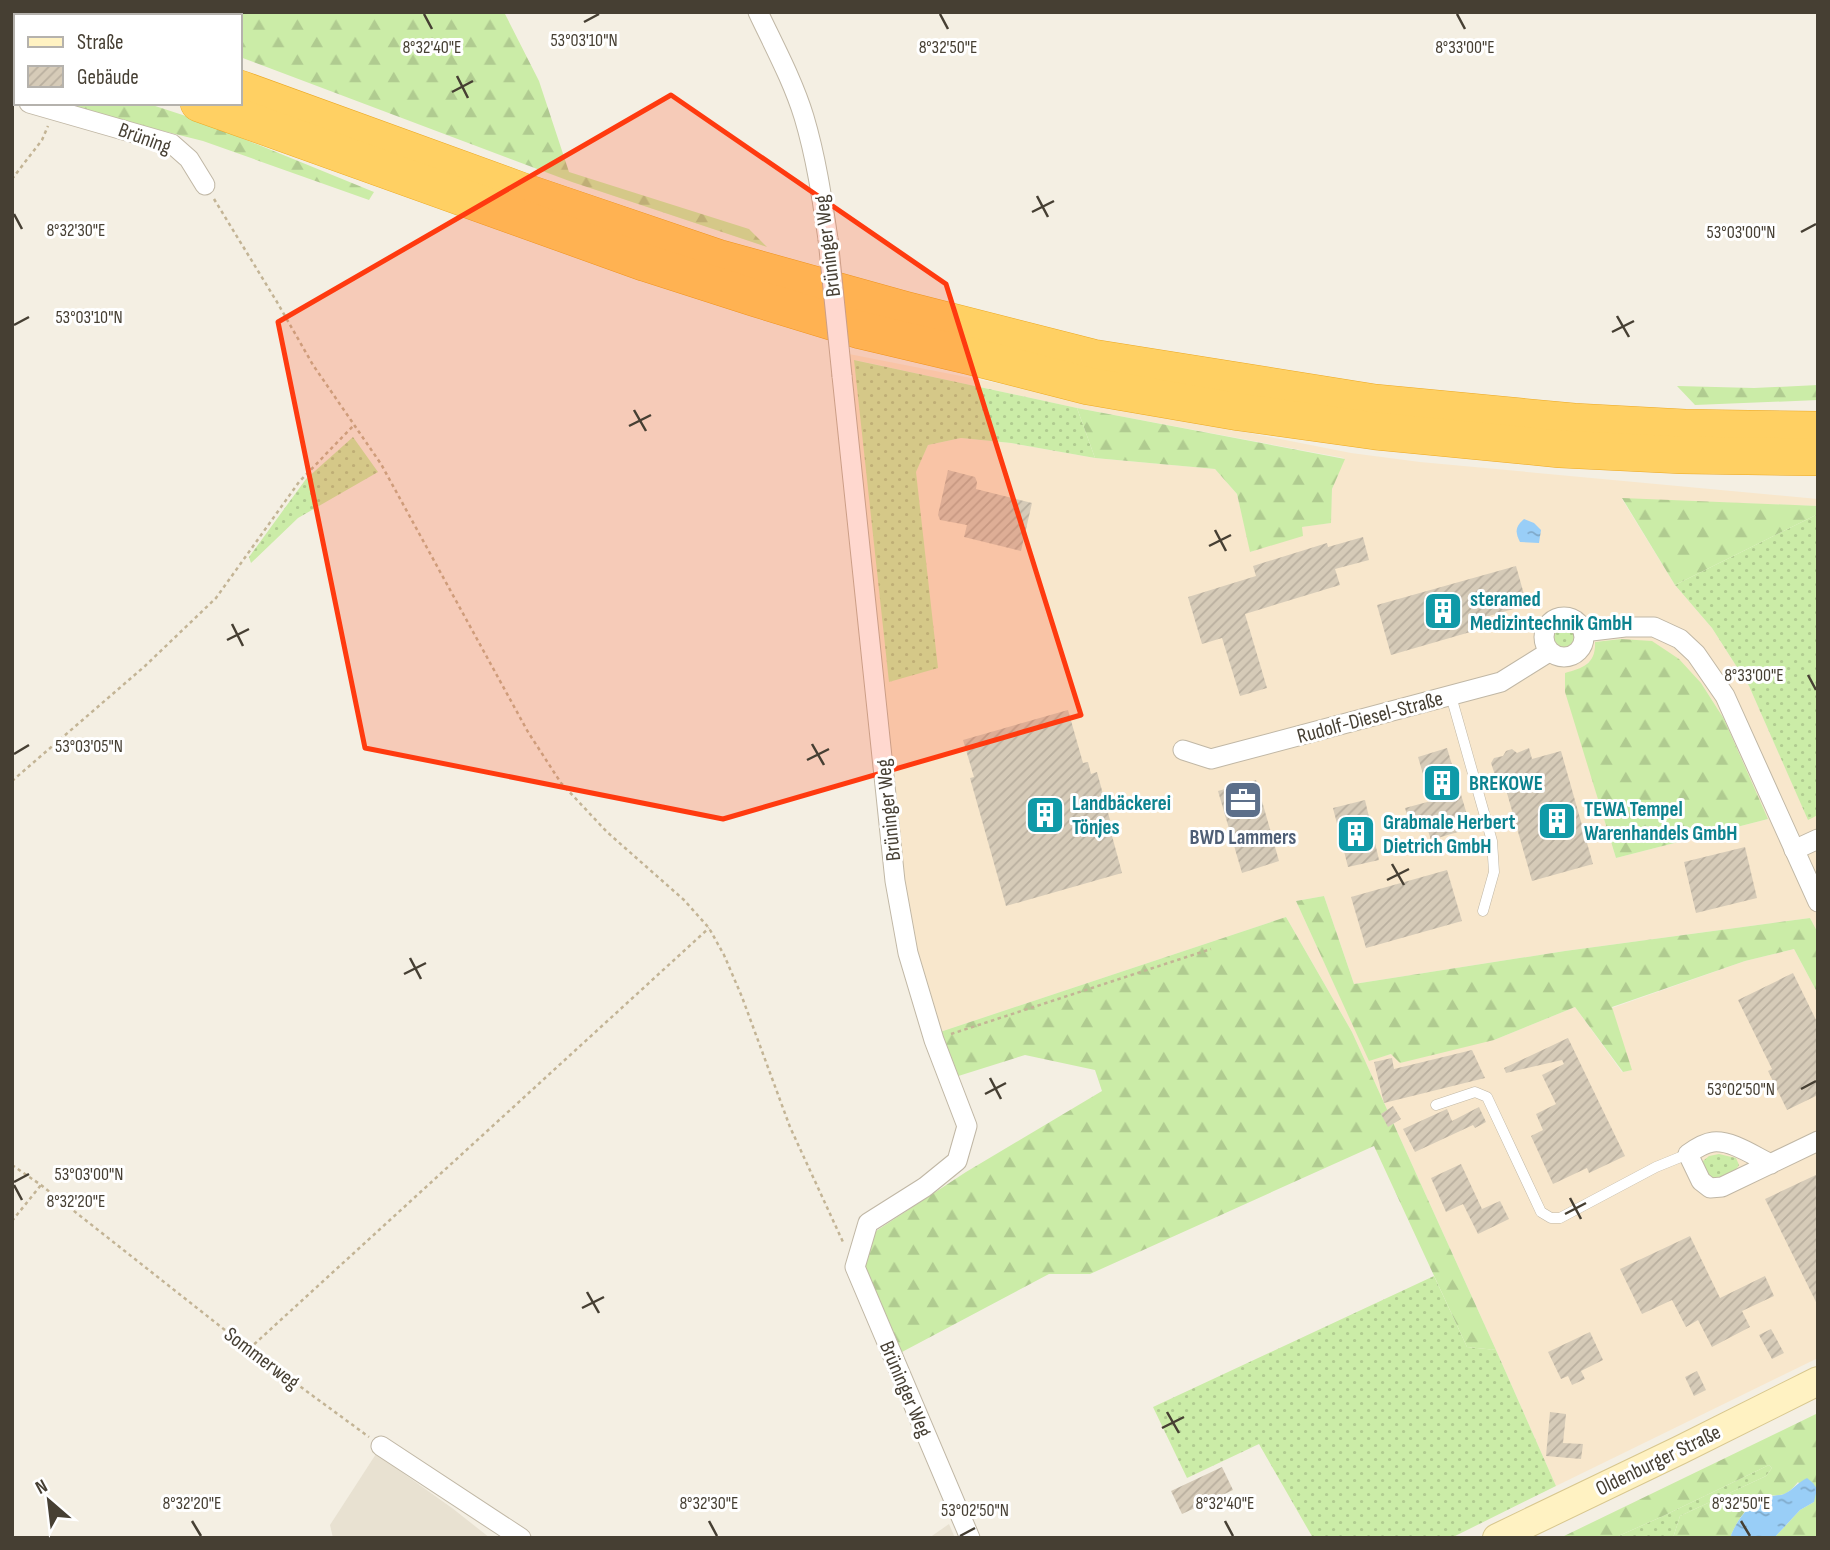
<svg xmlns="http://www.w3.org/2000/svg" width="1830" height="1550" viewBox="0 0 1830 1550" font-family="'Sofia Sans Condensed',sans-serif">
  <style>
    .residential { fill: #e8e1d1 }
    .commercial { fill: #f8e7cc; fill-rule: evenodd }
    .grass { fill: url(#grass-dots) }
    .forest { fill: url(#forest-firs) }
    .water { fill: url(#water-ripples) }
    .building { fill: url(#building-hatch) }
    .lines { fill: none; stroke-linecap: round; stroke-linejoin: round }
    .service-casing { stroke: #c0b7a5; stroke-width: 11 }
    .minor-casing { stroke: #c0b7a5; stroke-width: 21 }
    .secondary-casing { stroke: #d8c78e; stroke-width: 30 }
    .motorway-casing { stroke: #eca924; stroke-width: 38 }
    .path { stroke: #c3b495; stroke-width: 2.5; stroke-dasharray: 3.5 3.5; stroke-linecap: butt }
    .service { stroke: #fff; stroke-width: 10 }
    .minor { stroke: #fff; stroke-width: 19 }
    .secondary { stroke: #fff2c2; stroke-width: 28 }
    .motorway { stroke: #ffd063; stroke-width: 37 }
    .minor-bridge-casing { stroke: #c0b7a5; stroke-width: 21; stroke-linecap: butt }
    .minor-bridge { stroke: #fff; stroke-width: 19 }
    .marked { fill: #ff3a0f; fill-opacity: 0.2; stroke: #ff3a0f; stroke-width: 5; stroke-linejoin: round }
    .ticks { fill: none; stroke: #463f33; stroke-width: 2.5 }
    .labels { text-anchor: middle; stroke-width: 6; stroke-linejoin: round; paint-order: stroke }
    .street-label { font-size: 21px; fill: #463f33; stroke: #fff }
    .culture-label { font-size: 21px; font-weight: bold; fill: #0d838f; stroke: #fff; text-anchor: start }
    .service-label { font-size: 21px; font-weight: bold; fill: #4e5e75; stroke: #fff }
    .ticks-label { font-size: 18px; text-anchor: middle; fill: #463f33; stroke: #fff; stroke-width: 6; stroke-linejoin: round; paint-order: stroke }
  </style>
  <defs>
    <pattern id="grass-dots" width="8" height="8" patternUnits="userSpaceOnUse" patternTransform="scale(1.75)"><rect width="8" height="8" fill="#cbeca7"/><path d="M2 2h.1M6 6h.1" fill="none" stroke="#b0cb90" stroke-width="1.8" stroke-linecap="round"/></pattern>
    <pattern id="forest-firs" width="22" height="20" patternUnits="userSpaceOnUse" patternTransform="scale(1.75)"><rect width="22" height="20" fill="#cbeca7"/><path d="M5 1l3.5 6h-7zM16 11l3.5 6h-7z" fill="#b0cb90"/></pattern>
    <pattern id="water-ripples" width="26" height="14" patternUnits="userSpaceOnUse" patternTransform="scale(1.75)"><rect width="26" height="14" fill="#99cef7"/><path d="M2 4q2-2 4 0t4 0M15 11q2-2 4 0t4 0" fill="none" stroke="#7fa9c9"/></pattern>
    <pattern id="building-hatch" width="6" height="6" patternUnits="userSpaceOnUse" patternTransform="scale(1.75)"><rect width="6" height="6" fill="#d6cbb8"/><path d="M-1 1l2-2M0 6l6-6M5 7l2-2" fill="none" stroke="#b9af9f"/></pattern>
  </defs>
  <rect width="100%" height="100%" fill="#f4efe3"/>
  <g class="residential">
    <path d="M376 1454 452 1508 490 1538H333L330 1525Z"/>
    <path d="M949 1524 955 1538H929Z"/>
  </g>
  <path class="commercial" d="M849 354 1351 453 1420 462 1818 499V506L1622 499 1675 585 1712 628 1749 686 1808 819 1818 815V933L1810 918 1565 951 1354 984 1324 896 1296 901 1369 1060 1391 1054 1494 1040 1575 1007 1622 1072 1631 1070 1612 1008 1745 961 1794 949 1818 994V1358L1556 1486 1496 1350 1352 1032 1286 917 940 1032 917 952 902 880 884 685ZM855 360 1077 408 1344 458 1332 489 1330 523 1301 527 1251 552 1237 494 1215 469 1095 458 1011 443 961 438 928 445 916 471ZM1621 639 1701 683 1724 719 1768 819 1616 858 1597 796 1565 674 1581 669 1591 660 1595 654 1596 642Z"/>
  <g class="grass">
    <path d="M854 360 1077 408 1095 458 1011 443 961 438 928 445 916 472 938 668 889 682Z"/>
    <path d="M353 437 378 472 298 518 251 563 249 557 306 479Z"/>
    <path d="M1818 514V815L1808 820 1749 686 1712 628 1675 585Z"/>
    <circle cx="1563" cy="637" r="12"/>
    <path d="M1719 1154 1736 1158 1739 1165 1734 1173 1713 1179 1702 1168 1703 1161 1709 1156Z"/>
    <path d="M1434 1276 1467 1347 1496 1350 1556 1486 1451 1538H1313L1259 1444 1187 1478 1153 1407Z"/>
    <path d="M1769 1465 1772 1468 1766 1476 1680 1516 1673 1538H1614L1661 1517Z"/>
  </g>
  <g class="forest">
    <path d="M107 12H504L539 81 569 172 749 229 767 247 572 182 240 57V16H119Z"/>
    <path d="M52 103H146L195 119 374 192 369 200 203 141Z"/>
    <path d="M1818 385V400L1695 405 1677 386 1754 388Z"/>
    <path d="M1077 408 1345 459 1332 489 1331 523 1302 527 1303 536 1250 552 1237 494 1215 469 1095 458Z"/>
    <path d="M1622 498 1818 506V514L1675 585Z"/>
    <path d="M1621 639 1652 641 1679 659 1701 683 1724 719 1768 819 1616 858 1565 692V673C1583 668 1596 664 1595 642Z"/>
    <path d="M1324 896 1354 984 1565 951 1810 918 1818 933V994L1794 949 1745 961 1612 1007 1632 1070 1623 1072 1575 1007 1494 1040 1400 1063 1391 1054 1369 1061 1296 901Z"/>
    <path d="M1286 917 1352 1032 1496 1350 1467 1347 1374 1146 1090 1274H1049L902 1352 864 1265 873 1233 966 1172 1102 1091 1095 1070 1025 1055 952 1078 940 1032Z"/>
    <path d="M1818 1413V1538H1774L1800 1510 1814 1502 1798 1482C1793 1488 1788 1494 1780 1495 1777 1496 1773 1495 1769 1496 1749 1502 1739 1517 1731 1535L1732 1538H1673L1680 1516 1766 1476 1772 1468 1769 1465 1661 1517 1614 1538H1560Z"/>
  </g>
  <g class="water">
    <path d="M1524 519 1534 523 1541 530 1539 543 1520 542C1515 532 1515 527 1524 519Z"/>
    <path d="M1807 1478 1813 1483 1817 1489 1814 1502 1800 1510 1774 1538H1732L1731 1535C1739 1517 1749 1503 1768 1497 1774 1495 1779 1496 1784 1494 1793 1490 1798 1482 1807 1478Z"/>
  </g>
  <g class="building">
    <path d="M948 470 975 477 977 482 976 489 1032 503 1021 551 964 537 967 525 940 520 938 515Z"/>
    <path d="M1363 537 1369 560 1335 569 1340 585 1245 614 1267 688 1240 696 1222 638 1202 644 1188 597 1256 576 1253 566 1327 543 1328 547Z"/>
    <path d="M1516 566 1527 605 1489 616 1491 626 1391 655 1377 605Z"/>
    <path d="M1068 710 1083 763 1088 762 1091 774 1097 772 1113 831 1111 832 1122 873 1006 906 970 778 974 777 963 740Z"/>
    <path d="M1447 748 1471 828 1431 840 1425 821 1410 825 1405 808 1431 801 1418 757Z"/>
    <path d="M1529 748 1532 759 1561 751 1593 864 1532 881 1503 779 1497 781 1491 763 1494 758 1503 756 1506 751 1512 749 1517 753Z"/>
    <path d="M1256 780 1279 861 1242 873 1218 791Z"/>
    <path d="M1365 800 1379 860 1348 867 1333 808Z"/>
    <path d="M1745 847 1757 898 1696 913 1684 862Z"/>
    <path d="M1447 870 1462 921 1366 948 1351 897Z"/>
    <path d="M1793 973 1818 1024V1095L1787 1110 1768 1071 1772 1069 1738 1000Z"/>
    <path d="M1568 1038 1625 1156 1589 1173 1587 1168 1553 1184 1531 1136 1543 1130 1536 1114 1556 1104 1542 1075 1564 1064 1562 1060 1506 1073 1504 1068Z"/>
    <path d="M1472 1050 1485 1078 1384 1103 1374 1062 1392 1058 1394 1069Z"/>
    <path d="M1393 1106 1401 1119 1388 1127 1381 1114Z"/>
    <path d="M1479 1107 1486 1122 1475 1128 1473 1125 1415 1152 1403 1129 1447 1109 1452 1121Z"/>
    <path d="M1461 1164 1482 1209 1500 1201 1509 1219 1478 1234 1463 1204 1446 1212 1431 1178Z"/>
    <path d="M1818 1174V1306L1765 1199Z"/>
    <path d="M1690 1236 1720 1298 1765 1276 1774 1296 1742 1311 1750 1327 1712 1347 1698 1320 1686 1327 1672 1300 1642 1314 1620 1269Z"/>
    <path d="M1771 1329 1784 1353 1772 1359 1759 1335Z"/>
    <path d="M1590 1332 1603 1360 1581 1371 1585 1379 1572 1385 1568 1376 1561 1379 1548 1352Z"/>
    <path d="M1697 1371 1706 1390 1694 1396 1685 1377Z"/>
    <path d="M1550 1412 1566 1414 1563 1443 1583 1444 1581 1459 1546 1456Z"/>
    <path d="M1222 1467 1233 1490 1182 1514 1171 1491Z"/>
  </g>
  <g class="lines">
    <g class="service-casing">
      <g id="service">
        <path d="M1451 696 1492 841 1494 872 1483 911"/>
        <path d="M1436 1105 1475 1092 1487 1097 1541 1212 1551 1218H1560L1656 1167 1688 1154"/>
      </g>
    </g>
    <g class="minor-casing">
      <g id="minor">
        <path d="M758 12C774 46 793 81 804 117 816 157 822 198 828 239"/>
        <path d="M29 103 172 144 189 159 205 185"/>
        <path d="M842 376 895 881 908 953 934 1040 967 1126 957 1161 925 1187 868 1223 855 1267 970 1538"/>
        <circle cx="1564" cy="637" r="20"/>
        <path d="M1583 632 1625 627H1654L1680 639 1696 654 1725 696 1818 902"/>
        <path d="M1183 750 1211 759 1501 682 1549 652"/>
        <path d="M1794 850 1818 839"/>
        <path d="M1771 1164C1754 1156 1732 1140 1713 1142 1704 1143 1695 1149 1688 1154L1701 1181 1710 1188 1722 1187 1818 1141"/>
        <path d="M381 1446 521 1538"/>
      </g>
    </g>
    <g class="secondary-casing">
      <path id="secondary" d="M1497 1538 1680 1450 1818 1381"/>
    </g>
    <g class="motorway-casing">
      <g id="motorway">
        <path d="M15 12 26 16"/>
        <path d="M12 41H16"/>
        <path d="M240 89 521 191 718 258 905 310 1093 358 1375 403 1574 422 1685 428 1818 430"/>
        <path d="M199 103 646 263 755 298 860 330 970 356 1088 386 1239 412 1375 431 1560 449 1682 455 1818 457"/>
      </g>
    </g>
    <g class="path">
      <path d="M12 179 42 140 48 126"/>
      <path d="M214 199 277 302 313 365 381 464 528 732 561 783 607 832 684 900 709 928 724 955 742 997 790 1127 843 1242"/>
      <path d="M12 781 145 666 216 598 299 482 353 426"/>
      <path d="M951 1034 1211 949"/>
      <path d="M12 1165 41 1185 249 1349 369 1437"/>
      <path d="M12 1221 41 1185"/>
      <path d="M249 1349 709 928"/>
    </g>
    <use href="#service" class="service"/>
    <use href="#minor" class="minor"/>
    <use href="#secondary" class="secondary"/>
    <use href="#motorway" class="motorway"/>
    <g class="minor-bridge-casing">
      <path id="minor-bridge" d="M828 239 842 376"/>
    </g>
    <use href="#minor-bridge" class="minor-bridge"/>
  </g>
  <path class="marked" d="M671 95 946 284 1081 715 723 819 365 748 278 322Z"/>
  <path class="ticks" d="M424 14 432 29M940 14 948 29M1457 14 1465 29M584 22 599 14M457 76 468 98M452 92 473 81M1037 196 1048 217M1032 212 1054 201M14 214 22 229M1801 232 1816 224M1617 316 1629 337M14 325 29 317M1612 332 1634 321M634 410 646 431M629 426 651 415M1215 530 1226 551M1209 546 1231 535M232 624 243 646M227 640 249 629M1808 675 1816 690M812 744 824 765M14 754 29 745M807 760 829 749M1392 864 1404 885M1387 880 1409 869M410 958 421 979M404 974 426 963M990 1078 1001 1099M1801 1089 1816 1081M985 1094 1006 1083M14 1182 29 1174M14 1185 22 1200M1570 1198 1581 1219M1565 1214 1586 1203M587 1292 599 1313M582 1308 604 1297M1167 1412 1179 1433M1162 1428 1184 1417M192 1521 201 1536M709 1521 717 1536M1225 1521 1233 1536M1741 1521 1750 1536M960 1536 975 1528"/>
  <defs>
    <g id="building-square" transform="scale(2.0125)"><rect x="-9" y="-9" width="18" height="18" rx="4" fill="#0f9aa8" stroke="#fff"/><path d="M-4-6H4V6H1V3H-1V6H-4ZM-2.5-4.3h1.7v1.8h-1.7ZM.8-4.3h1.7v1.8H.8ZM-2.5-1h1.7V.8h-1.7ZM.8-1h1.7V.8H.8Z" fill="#fff"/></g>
    <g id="office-square" transform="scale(2.0125)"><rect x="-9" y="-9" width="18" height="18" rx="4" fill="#5c6f8a" stroke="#fff"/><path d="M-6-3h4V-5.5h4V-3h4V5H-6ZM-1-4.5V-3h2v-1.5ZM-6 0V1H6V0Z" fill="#fff"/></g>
  </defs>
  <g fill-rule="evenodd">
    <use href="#building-square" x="1443" y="611"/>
    <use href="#building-square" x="1442" y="783"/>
    <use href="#office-square" x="1243" y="800"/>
    <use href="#building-square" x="1045" y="815"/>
    <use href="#building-square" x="1557" y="821"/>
    <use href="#building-square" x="1356" y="834"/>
  </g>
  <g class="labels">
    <g class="street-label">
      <text transform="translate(145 138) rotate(20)" y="7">Brüning</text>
      <text transform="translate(827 246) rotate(-97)" y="7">Brüninger Weg</text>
      <text transform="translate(1370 717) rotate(-15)" y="7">Rudolf-Diesel-Straße</text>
      <text transform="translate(888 810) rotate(-96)" y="7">Brüninger Weg</text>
      <text transform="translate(262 1358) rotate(37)" y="7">Sommerweg</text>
      <text transform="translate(906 1389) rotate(67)" y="7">Brüninger Weg</text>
      <text transform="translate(1658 1460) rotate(-26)" y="7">Oldenburger Straße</text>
    </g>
    <g class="culture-label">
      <text x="1470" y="606">steramed<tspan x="1470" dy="24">Medizintechnik GmbH</tspan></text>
      <text x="1469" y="790">BREKOWE</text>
      <text x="1072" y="810">Landbäckerei<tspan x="1072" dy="24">Tönjes</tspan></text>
      <text x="1584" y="816">TEWA Tempel<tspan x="1584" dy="24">Warenhandels GmbH</tspan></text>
      <text x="1383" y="829">Grabmale Herbert<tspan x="1383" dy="24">Dietrich GmbH</tspan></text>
    </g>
    <g class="service-label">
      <text x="1243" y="844">BWD Lammers</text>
    </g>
  </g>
  <g class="ticks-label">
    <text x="584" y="46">53°03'10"N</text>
    <text x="432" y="53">8°32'40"E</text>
    <text x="948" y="53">8°32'50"E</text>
    <text x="1465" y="53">8°33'00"E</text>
    <text x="76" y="236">8°32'30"E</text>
    <text x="1741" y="238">53°03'00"N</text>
    <text x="89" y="323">53°03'10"N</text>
    <text x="1754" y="681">8°33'00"E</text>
    <text x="89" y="752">53°03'05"N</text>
    <text x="1741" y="1095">53°02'50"N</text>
    <text x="89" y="1180">53°03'00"N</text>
    <text x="76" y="1207">8°32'20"E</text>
    <text x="192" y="1509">8°32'20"E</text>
    <text x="709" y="1509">8°32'30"E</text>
    <text x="1225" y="1509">8°32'40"E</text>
    <text x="1741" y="1509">8°32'50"E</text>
    <text x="975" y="1516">53°02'50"N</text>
  </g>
  <rect width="1830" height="1550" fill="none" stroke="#463f33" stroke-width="28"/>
  <rect x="14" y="14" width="228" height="91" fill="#ffffff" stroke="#b5b2ad" stroke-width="2"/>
  <rect x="28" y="37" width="35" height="10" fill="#fff2c2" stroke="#b5b2ad" stroke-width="2"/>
  <text x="77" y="49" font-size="21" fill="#463f33">Straße</text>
  <rect x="28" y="66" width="35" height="21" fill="url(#building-hatch)" stroke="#b5b2ad" stroke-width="2"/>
  <text x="77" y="84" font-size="21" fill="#463f33">Gebäude</text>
  <g transform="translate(49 1501) rotate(332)" stroke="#ffffff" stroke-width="5" paint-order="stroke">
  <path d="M0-5L12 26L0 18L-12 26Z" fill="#463f33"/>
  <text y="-10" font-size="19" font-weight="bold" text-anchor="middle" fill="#463f33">N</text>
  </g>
</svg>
